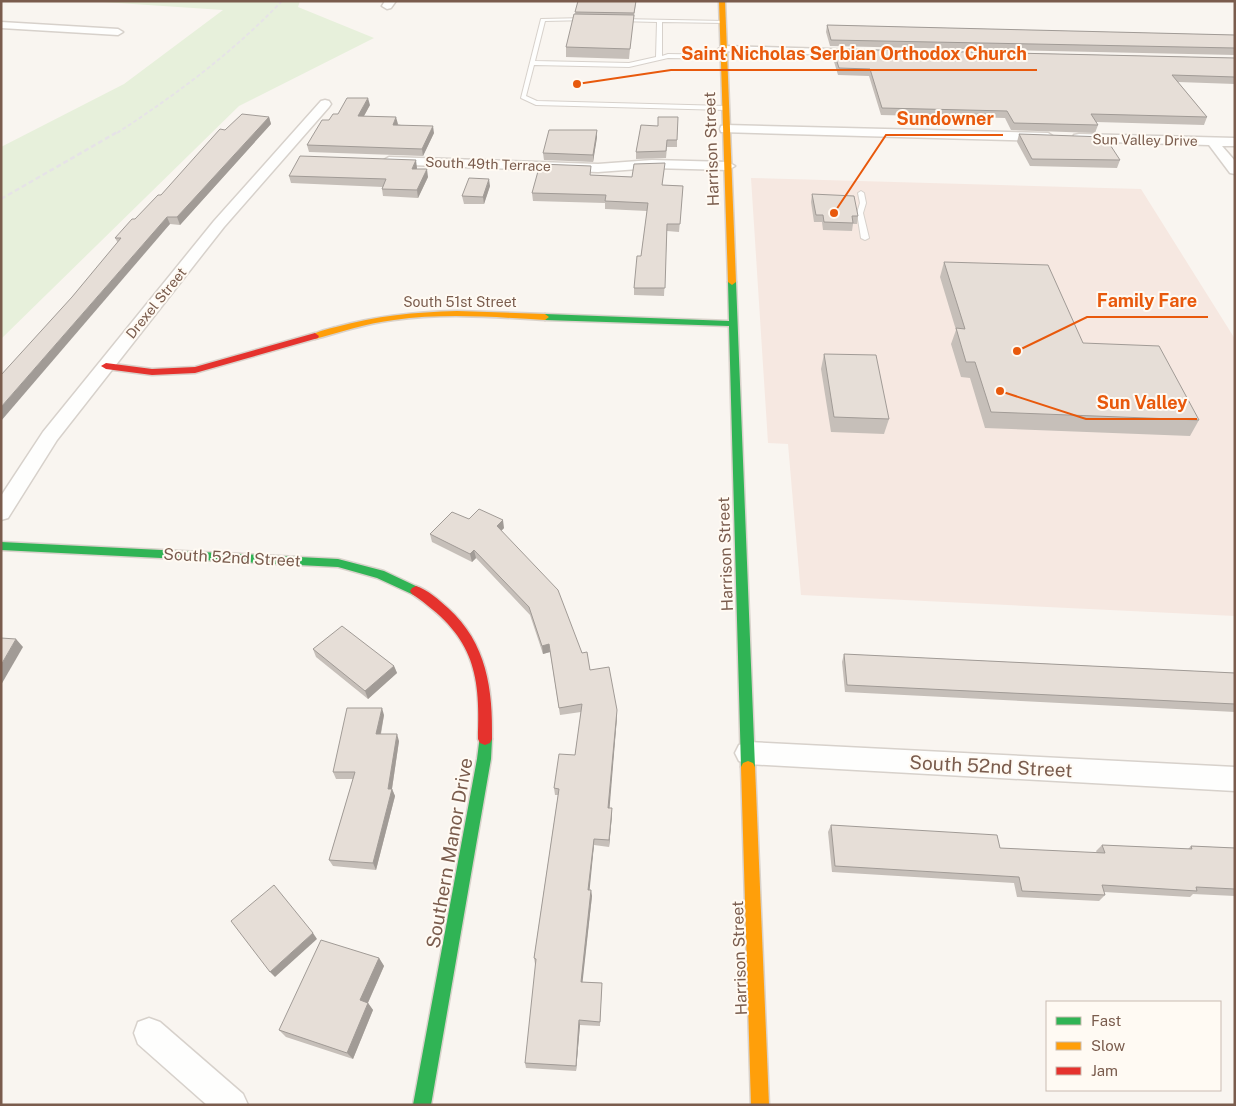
<svg xmlns="http://www.w3.org/2000/svg" width="1236" height="1106" viewBox="0 0 1236 1106" font-family="'Public Sans',sans-serif">
  <style>
    .commercial { fill: #f6e8e1 }
    .green { fill: #e7f0db }
    .lines { fill: none; stroke-linecap: round; stroke-linejoin: round }
    .lane-casing { stroke: #d7d1cb; stroke-width: 2 }
    .street-casing { stroke: #d7d1cb; stroke-width: 3 }
    .fast-casing { stroke: #d9d2cb; stroke-width: 3 }
    .slow-casing { stroke: #d9d2cb; stroke-width: 3 }
    .jam-casing { stroke: #d9d2cb; stroke-width: 3 }
    .lane { fill: #fefefd; fill-rule: evenodd }
    .street { fill: #fefefd; fill-rule: evenodd }
    .fast { fill: #30b455; fill-rule: evenodd }
    .slow { fill: #ff9f0a; fill-rule: evenodd }
    .jam { fill: #e5322d; fill-rule: evenodd }
    .rail-far1 { stroke: #e6e3e7; stroke-width: 2; stroke-dasharray: 4 2.5; stroke-linecap: butt }
    .rail { stroke: #e6e3e7; stroke-width: 2.5; stroke-dasharray: 5 3; stroke-linecap: butt }
    .wall { fill: #c6bfb9 }
    .shaded-wall { fill: #a19b96 }
    .building { fill: #e6ded7; stroke: #a19b96 }
    .labels { text-anchor: middle; stroke-width: 4; stroke-linejoin: round; paint-order: stroke }
    .far-street-label { font-size: 14px; fill: #7a5c4d; stroke: #fffaf3 }
    .street-label { font-size: 16px; fill: #7a5c4d; stroke: #fffaf3 }
    .near-street-label { font-size: 19px; fill: #7a5c4d; stroke: #fffaf3 }
    .leader { fill: none; stroke: #e8590c; stroke-width: 2 }
    .callout-dot { fill: #e8590c; stroke: #fffaf3; stroke-width: 2 }
    .callout-label { font-size: 18px; text-anchor: middle; font-weight: bold; fill: #e8590c; stroke: #fffaf3; stroke-width: 4; stroke-linejoin: round; paint-order: stroke }
  </style>
  <rect width="100%" height="100%" fill="#f9f5f0"/>
  <path class="commercial" d="M751 178 1141 189 1235 339V616L801 595 788 444 768 443Z"/>
  <path class="green" d="M88 1H300L298 7 374 38 239 106 1 339V147L124 84 223 10Z"/>
  <g class="lines">
    <g class="lane-casing">
      <g id="lane">
        <path d="M586 18 588 20 545 21 535 61 629 63 656 57 657 22 618 21 620 19 725 21 723 23 662 22V56L668 54 724 55 727 57 724 59 668 58 629 67 534 65 526 96 537 101 726 106 729 108 726 110 536 105 521 98 541 19Z"/>
        <path d="M861 191 864 193 866 203 863 213 869 238 865 240 861 238 857 213 860 203 858 193Z"/>
      </g>
    </g>
    <g class="street-casing">
      <g id="street">
        <path d="M385 1H396L391 8 387 9 382 6Z"/>
        <path d="M1 22 118 29 123 32 118 35 1 28Z"/>
        <path d="M724 46 861 50 867 53 861 56 720 51 718 49Z"/>
        <path d="M325 100 329 101 331 104 329 107 224 227 57 440 8 518 1 520V496L43 432 214 221 321 101Z"/>
        <path d="M726 125 1048 133 1054 137 1048 141 721 132 720 129 721 126Z"/>
        <path d="M1079 134 1235 138V146H1222L1235 161V174L1230 173 1209 145 1074 141 1073 138 1074 135Z"/>
        <path d="M389 157 598 164 652 160 728 162 735 166 728 170 652 168 598 172 384 164 382 161Z"/>
        <path d="M748 742 1235 767V791L748 764 739 761 735 753 739 745Z"/>
        <path d="M149 1018 160 1022 243 1094 248 1105H207L138 1044 134 1033 138 1022Z"/>
      </g>
    </g>
    <g class="fast-casing">
      <g id="fast">
        <path d="M732 279 736 282 755 767 753 771 748 773 743 771 741 767 729 326 545 320 541 317 545 314 729 321 728 282Z"/>
        <path d="M1 542 338 559 384 571 420 588 422 591 420 594 416 596 377 578 338 567 1 550Z"/>
        <path d="M485 733 490 735 492 739 491 759 431 1105H413L477 759 480 735Z"/>
      </g>
    </g>
    <g class="slow-casing">
      <g id="slow">
        <path d="M719 1H725L736 282 732 285 728 282Z"/>
        <path d="M457 311 545 314 549 317 545 320C495 317 444 313 394 320 367 323 341 332 315 339L311 336C317 331 328 329 336 327 376 316 415 312 457 311Z"/>
        <path d="M748 761 753 763 755 767 769 1105H751L741 767 743 763Z"/>
      </g>
    </g>
    <g class="jam-casing">
      <g id="jam">
        <path d="M315 333 319 336 318 338 195 373 152 375 106 369 101 366 106 363 152 369 195 367Z"/>
        <path d="M416 586C428 590 439 600 448 608 487 643 493 690 492 739L490 743 485 745 480 743 478 739C481 669 472 635 412 594L410 591 412 588Z"/>
      </g>
    </g>
    <use href="#lane" class="lane"/>
    <use href="#street" class="street"/>
    <use href="#fast" class="fast"/>
    <use href="#slow" class="slow"/>
    <use href="#jam" class="jam"/>
    <path class="rail-far1" d="M117 133C177 94 232 53 282 1"/>
    <path class="rail" d="M1 199 119 131"/>
  </g>
  <g class="wall">
    <path d="M578 1H636L634 18H633L629 59 566 57V47L575 14Z"/>
    <path d="M827 25 1235 35V55L830 46 826 32Z"/>
    <path d="M833 49 1235 58V84L1178 82 1207 117 1204 125 1096 122 1098 125 1095 133 1011 130 1005 118 881 115 869 76 838 75 832 55Z"/>
    <path d="M370 105 364 116 434 133 423 156 309 152 307 145 329 120 338 114Z"/>
    <path d="M269 117 271 124 180 225 170 224 72 297 118 243 115 238 161 195 225 130Z"/>
    <path d="M641 125 677 140V147H667L666 158 636 159V152Z"/>
    <path d="M1019 134 1120 160 1117 168 1030 166 1017 142Z"/>
    <path d="M597 137 593 162 544 160 543 153Z"/>
    <path d="M417 168V169L428 177 418 198 383 196 382 189 383 187 291 183 289 176Z"/>
    <path d="M664 170 662 185 683 186 679 232 667 231 664 296 634 295V288L641 256 647 211 605 209V203L533 201 532 193 591 175 632 177Z"/>
    <path d="M490 186 484 204H464L462 196Z"/>
    <path d="M812 194 858 216 857 224H853L852 231 823 230 822 222H814L811 202Z"/>
    <path d="M944 262 1083 343 1199 420 1190 436 985 428 970 378 961 377 951 344 956 330 940 277Z"/>
    <path d="M824 354 889 419 884 434 831 432 821 369Z"/>
    <path d="M469 519 504 528 501 531 582 653 590 670 617 717 609 808 612 815 609 847 594 845 589 890 592 896 582 982 602 983 600 1026 580 1025 576 1071 526 1068 525 1063 536 964H535L534 958 558 795H555L554 788 575 755 581 712 560 715 550 652 543 654 530 615 476 558 472 562 432 542 430 534Z"/>
    <path d="M313 649 394 666 397 673 368 699 316 657Z"/>
    <path d="M844 654 1235 673V712L845 692 842 662Z"/>
    <path d="M384 715 381 734 399 741 392 789 395 796 376 870 333 866 329 860 353 779H336L333 772Z"/>
    <path d="M831 825 1000 848 1097 853 1096 851 1102 845 1188 849 1191 846 1235 848V896L1193 894 1190 897 1104 892 1105 895 1099 901 1017 897 1014 883 832 872 828 832Z"/>
    <path d="M379 958 384 966 368 1003 373 1010 353 1059 286 1037 279 1030Z"/>
  </g>
  <g class="shaded-wall">
    <path d="M368 98 370 105 360 123 358 116Z"/>
    <path d="M269 117 271 124 180 225 177 217Z"/>
    <path d="M396 117 398 124 394 131 393 125Z"/>
    <path d="M433 126 434 133 423 156 422 149Z"/>
    <path d="M597 130V137L593 162V155Z"/>
    <path d="M416 160 417 168 413 176 412 169Z"/>
    <path d="M427 169 428 177 418 198 417 190Z"/>
    <path d="M489 179 490 186 484 204 483 197Z"/>
    <path d="M167 217 170 224 1 421V407Z"/>
    <path d="M503 520 504 528 498 534 497 526Z"/>
    <path d="M474 550 476 558 472 562 470 554Z"/>
    <path d="M16 639 23 647 1 685V665Z"/>
    <path d="M549 644 550 652 543 654 542 646Z"/>
    <path d="M394 666 397 673 368 699 365 691Z"/>
    <path d="M382 708 384 715 379 742 376 734Z"/>
    <path d="M617 710V717L609 815 608 808Z"/>
    <path d="M397 734 399 741 391 795 388 789Z"/>
    <path d="M392 789 395 796 376 870 373 863Z"/>
    <path d="M612 808V815L609 847V840Z"/>
    <path d="M594 839V845L589 896 588 890Z"/>
    <path d="M591 890 592 896 582 987 581 982Z"/>
    <path d="M313 933 317 939 275 977 270 972Z"/>
    <path d="M379 958 384 966 366 1007 360 1000Z"/>
    <path d="M368 1003 373 1010 353 1059 347 1053Z"/>
    <path d="M579 1020 580 1025 576 1071V1066Z"/>
  </g>
  <g class="building">
    <path d="M578 1H636L634 13 575 12Z"/>
    <path d="M574 14 634 15 630 49 566 47Z"/>
    <path d="M827 25 1235 35V48L831 40Z"/>
    <path d="M833 49 1235 58V77L1172 75 1207 117 1091 114 1098 125 1014 123 1007 111 882 108 870 69 839 68Z"/>
    <path d="M347 98H368L358 116 396 117 393 125 433 126 422 149 307 145 322 120H329L333 114H338Z"/>
    <path d="M242 114 269 117 177 217H167L1 407V375L72 297 121 238H115L132 219H135L158 195H161L220 129 225 130Z"/>
    <path d="M658 117H678L677 140H667L666 151 636 152 641 125 658 126Z"/>
    <path d="M549 130H597L593 155 543 153Z"/>
    <path d="M1019 134 1105 137 1120 160 1032 159Z"/>
    <path d="M300 156 416 160 412 169H427L417 190 382 189 386 179 289 176Z"/>
    <path d="M665 163 662 185 683 186 680 224H667L665 288H634L637 256H641L648 203 605 201 606 195 532 193 540 164 591 166 590 175 632 177 634 164Z"/>
    <path d="M469 178 489 179 483 197 462 196Z"/>
    <path d="M812 194 854 196 858 216H852L853 223 824 222 823 215H816Z"/>
    <path d="M944 262 1048 265 1083 343 1159 346 1199 420 991 412 975 362H966L956 328 965 329Z"/>
    <path d="M824 354 876 355 889 419 834 417Z"/>
    <path d="M479 509 503 520 497 526 558 590 582 653 587 652 590 670 609 667 617 710 608 808H612L609 840 594 839 588 890H591L581 982 602 983 600 1022 579 1020 576 1066 525 1063 536 959 534 958 559 789 554 788 559 754 575 755 582 704 559 708 549 644 542 646 529 607 474 550 470 554 430 534 452 512 469 519Z"/>
    <path d="M342 626 394 666 365 691 313 649Z"/>
    <path d="M1 638 16 639 1 665Z"/>
    <path d="M844 654 1235 673V704L847 685Z"/>
    <path d="M347 708H382L376 734H397L388 789H392L373 863 329 860 355 772H333Z"/>
    <path d="M831 825 997 835 1000 848 1105 853 1102 845 1192 849 1191 846 1235 848V889L1196 887 1197 891 1102 885 1105 895 1022 891 1019 877 835 866Z"/>
    <path d="M274 885 313 933 270 972 231 921Z"/>
    <path d="M321 940 379 958 360 1000 368 1003 347 1053 279 1030Z"/>
  </g>
  <g class="labels">
    <g class="far-street-label">
      <text transform="translate(1145 140) rotate(1)" y="5">Sun Valley Drive</text>
      <text transform="translate(488 164) rotate(2)" y="5">South 49th Terrace</text>
      <text x="460" y="307">South 51st Street</text>
      <text transform="translate(156 303) rotate(-51)" y="5">Drexel Street</text>
    </g>
    <g class="street-label">
      <text transform="translate(711 149) rotate(-92)" y="6">Harrison Street</text>
      <text transform="translate(725 554) rotate(-92)" y="6">Harrison Street</text>
      <text transform="translate(232 557) rotate(3)" y="6">South 52nd Street</text>
      <text transform="translate(739 958) rotate(-92)" y="6">Harrison Street</text>
    </g>
    <g class="near-street-label">
      <text transform="translate(991 766) rotate(3)" y="7">South 52nd Street</text>
      <text transform="translate(449 853) rotate(-80)" y="7">Southern Manor Drive</text>
    </g>
  </g>
  <path class="leader" d="M577 84L671 70H1037M834 213L886 135H1003M1017 351L1087 317H1208M1000 391L1086 419H1197"/>
  <g class="callout-dot">
    <circle cx="577" cy="84" r="5"/>
    <circle cx="834" cy="213" r="5"/>
    <circle cx="1017" cy="351" r="5"/>
    <circle cx="1000" cy="391" r="5"/>
  </g>
  <g class="callout-label">
    <text x="854" y="60">Saint Nicholas Serbian Orthodox Church</text>
    <text x="945" y="125">Sundowner</text>
    <text x="1147" y="307">Family Fare</text>
    <text x="1142" y="409">Sun Valley</text>
  </g>
  <rect width="1236" height="1106" fill="none" stroke="#7a5c4d" stroke-width="5"/>
  <rect x="1046" y="1001" width="175" height="90" fill="#fffaf3" stroke="#cabbb1"/>
  <rect x="1056" y="1017" width="25" height="8" fill="#30b455" stroke="#cabbb1"/>
  <text x="1091" y="1026" font-size="15" fill="#7a5c4d">Fast</text>
  <rect x="1056" y="1042" width="25" height="8" fill="#ff9f0a" stroke="#cabbb1"/>
  <text x="1091" y="1051" font-size="15" fill="#7a5c4d">Slow</text>
  <rect x="1056" y="1067" width="25" height="8" fill="#e5322d" stroke="#cabbb1"/>
  <text x="1091" y="1076" font-size="15" fill="#7a5c4d">Jam</text>
</svg>
